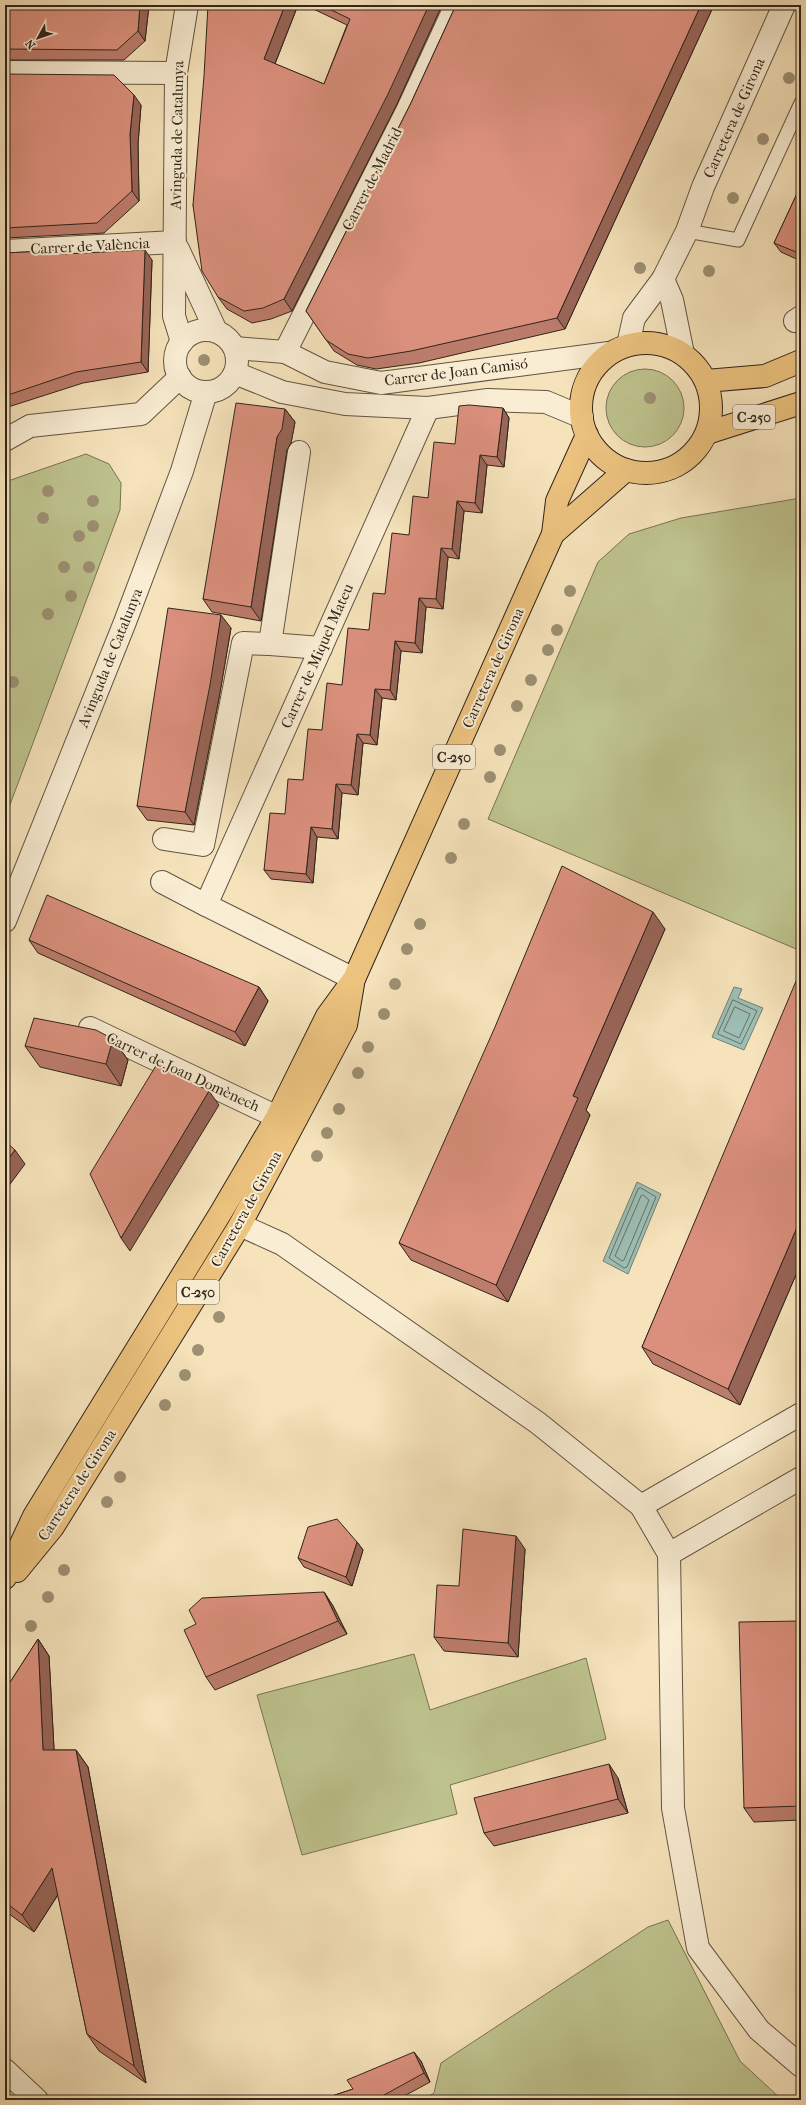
<svg xmlns="http://www.w3.org/2000/svg" width="806" height="2105" viewBox="0 0 806 2105" font-family="'IM FELL French Canon',serif">
  <style>
    .green { fill: #bec38e; stroke: #777454 }
    .water { fill: #9dbeb4; stroke: #718077 }
    .lines { fill: none; stroke-linecap: round; stroke-linejoin: round }
    .shore { stroke: #667168; stroke-width: 1 }
    .service-casing { stroke: #625443; stroke-width: 15 }
    .minor-casing { stroke: #625443; stroke-width: 24 }
    .primary-casing { stroke: #30241b; stroke-width: 24 }
    .service { stroke: #f9edd3; stroke-width: 13 }
    .minor { stroke: #f9edd3; stroke-width: 22 }
    .primary { stroke: #ebc27e; stroke-width: 22 }
    .tree { fill: #9d9073 }
    .wall { fill: #bc7c6c; stroke: #30241b }
    .shaded-wall { fill: #996558; stroke: #30241b }
    .building { fill: #db907d; stroke: #30241b }
    .labels { text-anchor: middle; stroke-width: 4; stroke-linejoin: round; paint-order: stroke }
    .shield { fill: #f9edd3; stroke: #6c6052; stroke-width: 1 }
    .shield-label { font-size: 14px; font-weight: bold; fill: #30241b }
    .street-label { font-size: 15px; fill: #30241b; stroke: #f9edd3 }
  </style>
  <rect width="100%" height="100%" fill="#f6e3bb"/>
  <filter id="stains"><feTurbulence type="fractalNoise" baseFrequency=".005" numOctaves="4"/><feColorMatrix values="0 0 0 0 .2 0 0 0 0 .09 0 0 0 0 .02 0 0 0 .5 -.17"/></filter>
  <radialGradient id="worn" r=".72"><stop offset=".6" stop-color="#630" stop-opacity="0"/><stop offset="1" stop-color="#630" stop-opacity=".3"/></radialGradient>
  <g class="green">
    <circle cx="645" cy="408" r="39"/>
    <path d="M86 454 109 464 121 483 120 510 5 818V482Z"/>
    <path d="M801 498V951L488 819 598 562 629 534 681 518Z"/>
    <path d="M414 1654 430 1710 586 1658 606 1739 450 1785 457 1814 302 1855 257 1695Z"/>
    <path d="M668 1920 740 2061 782 2100H422L434 2093 441 2063 648 1927Z"/>
  </g>
  <g class="water">
    <path d="M734 987 742 989 738 998 763 1008 744 1050 712 1037Z"/>
    <path d="M637 1182 661 1194 628 1274 603 1261Z"/>
  </g>
  <g class="lines">
    <g class="shore">
      <path d="M733 1000 757 1011 741 1044 718 1034Z"/>
      <path d="M735 1007 750 1014 739 1038 724 1031Z"/>
      <path d="M641 1188 656 1197 627 1267 624 1268 609 1258 638 1189Z"/>
      <path d="M643 1195 649 1200 624 1260 622 1261 615 1256 641 1196Z"/>
    </g>
    <g class="service-casing">
      <path id="service" d="M687 231 738 240 801 103"/>
    </g>
    <g class="minor-casing">
      <g id="minor">
        <path d="M5 72 176 73"/>
        <path d="M178 249 216 331"/>
        <path d="M5 251 175 242"/>
        <path d="M663 279 672 300 683 354"/>
        <path d="M795 321 801 317"/>
        <circle cx="206" cy="361" r="31"/>
        <path d="M182 342 174 316 176 73 187 5"/>
        <path d="M628 345 634 318 663 279 687 231 703 187 784 5"/>
        <path d="M235 348 285 352 325 372 381 383 609 353"/>
        <path d="M285 352 407 111 456 5"/>
        <path d="M235 373 282 392 345 404 428 408 488 400 546 402 582 417"/>
        <path d="M5 440 30 426 141 414 180 377"/>
        <path d="M299 452 270 644 321 648"/>
        <path d="M164 839 203 845 243 643 270 644"/>
        <path d="M162 882 206 905"/>
        <path d="M5 921 125 622 182 471 206 392"/>
        <path d="M354 979 206 905 428 408"/>
        <path d="M90 1028 277 1117"/>
        <path d="M240 1225 282 1244 538 1423 641 1506 669 1554 673 1808 698 1948 759 2030 801 2066"/>
        <path d="M641 1506 801 1414"/>
        <path d="M669 1554 801 1478"/>
        <path d="M5 2070 37 2100"/>
      </g>
    </g>
    <g class="primary-casing">
      <g id="primary">
        <circle cx="646" cy="408" r="65"/>
        <path d="M706 381 765 376 801 361"/>
        <path d="M707 433 801 403"/>
        <path d="M553 534 557 501 587 435"/>
        <path d="M17 1571 53 1527 240 1225 346 1025 353 984"/>
        <path d="M5 1578 34 1516 220 1214 277 1117 327 1016 354 979 553 534 626 470"/>
      </g>
    </g>
    <use href="#service" class="service"/>
    <use href="#minor" class="minor"/>
    <use href="#primary" class="primary"/>
  </g>
  <g class="tree">
    <circle cx="789" cy="78" r="6"/>
    <circle cx="763" cy="139" r="6"/>
    <circle cx="733" cy="198" r="6"/>
    <circle cx="640" cy="268" r="6"/>
    <circle cx="709" cy="271" r="6"/>
    <circle cx="204" cy="360" r="6"/>
    <circle cx="650" cy="398" r="6"/>
    <circle cx="48" cy="491" r="6"/>
    <circle cx="93" cy="501" r="6"/>
    <circle cx="43" cy="518" r="6"/>
    <circle cx="93" cy="526" r="6"/>
    <circle cx="79" cy="536" r="6"/>
    <circle cx="64" cy="567" r="6"/>
    <circle cx="89" cy="567" r="6"/>
    <circle cx="570" cy="591" r="6"/>
    <circle cx="71" cy="596" r="6"/>
    <circle cx="48" cy="614" r="6"/>
    <circle cx="557" cy="630" r="6"/>
    <circle cx="548" cy="650" r="6"/>
    <circle cx="531" cy="680" r="6"/>
    <circle cx="13" cy="682" r="6"/>
    <circle cx="517" cy="706" r="6"/>
    <circle cx="500" cy="750" r="6"/>
    <circle cx="490" cy="777" r="6"/>
    <circle cx="464" cy="824" r="6"/>
    <circle cx="451" cy="858" r="6"/>
    <circle cx="420" cy="924" r="6"/>
    <circle cx="407" cy="949" r="6"/>
    <circle cx="395" cy="984" r="6"/>
    <circle cx="384" cy="1014" r="6"/>
    <circle cx="368" cy="1047" r="6"/>
    <circle cx="358" cy="1073" r="6"/>
    <circle cx="339" cy="1109" r="6"/>
    <circle cx="327" cy="1133" r="6"/>
    <circle cx="317" cy="1156" r="6"/>
    <circle cx="219" cy="1317" r="6"/>
    <circle cx="198" cy="1350" r="6"/>
    <circle cx="185" cy="1375" r="6"/>
    <circle cx="165" cy="1405" r="6"/>
    <circle cx="120" cy="1477" r="6"/>
    <circle cx="107" cy="1502" r="6"/>
    <circle cx="64" cy="1570" r="6"/>
    <circle cx="48" cy="1597" r="6"/>
    <circle cx="31" cy="1626" r="6"/>
  </g>
  <g class="wall">
    <path d="M5 5H149L145 41 124 60H5Z"/>
    <path d="M298 5 275 64 324 84 347 25 305 5H442L396 106 292 311 271 319 252 323 227 309 218 297 193 205Z"/>
    <path d="M456 5H714L565 329 419 363 376 369 357 365 334 351 306 311 410 105Z"/>
    <path d="M5 74 141 105 138 144 139 201 104 233 5 238Z"/>
    <path d="M801 185V261L781 252 774 243Z"/>
    <path d="M67 250 69 253 152 260 148 372 83 383 5 408V253Z"/>
    <path d="M503 408 509 418 504 467 487 465 482 513 464 511 459 559 448 557 443 609 426 607 422 653 401 651 396 700 382 698 377 745 363 743 358 795 342 793 338 839 317 837 313 883 271 879 264 870 285 814 303 780 322 730 342 685 369 630 385 594 409 535 428 498 455 444Z"/>
    <path d="M285 409 295 422 291 443 287 450 261 621 212 612 203 599Z"/>
    <path d="M231 628 219 698 194 825 147 820 137 806Z"/>
    <path d="M665 929 586 1110 590 1115 508 1302 411 1260 399 1243Z"/>
    <path d="M29 940 259 987 268 1001 245 1046 38 953Z"/>
    <path d="M801 975V1263L740 1405 653 1364 642 1347Z"/>
    <path d="M113 1039 128 1060 121 1086 40 1067 25 1046Z"/>
    <path d="M357 1542 363 1550 352 1586 304 1567 298 1558Z"/>
    <path d="M525 1549 518 1657 444 1651 434 1637Z"/>
    <path d="M324 1592 333 1606 347 1634 215 1690 206 1677Z"/>
    <path d="M801 1621V1820L754 1822 744 1808Z"/>
    <path d="M38 1639 49 1656 54 1750H76L88 1767 146 2083 99 2051 87 2034 58 1895 34 1932 5 1911V1690Z"/>
    <path d="M618 1778 628 1813 494 1846 484 1833Z"/>
    <path d="M421 2061 430 2082 397 2100H320L353 2089Z"/>
  </g>
  <g class="shaded-wall">
    <path d="M140 5H149L145 41 138 31Z"/>
    <path d="M285 5H298L272 71 264 59Z"/>
    <path d="M429 5H442L396 106 292 311 284 299Z"/>
    <path d="M701 5H714L565 329 557 318Z"/>
    <path d="M134 95 141 105 138 144 139 201 132 191 130 134Z"/>
    <path d="M145 250 152 260 148 372 141 362Z"/>
    <path d="M503 408 509 418 504 467 497 457Z"/>
    <path d="M285 409 295 422 291 443 287 450 261 621 251 607 277 437Z"/>
    <path d="M480 455 487 465 482 513 475 503Z"/>
    <path d="M457 501 464 511 459 559 452 549Z"/>
    <path d="M441 548 448 557 443 609 436 599Z"/>
    <path d="M419 598 426 607 422 653 415 643Z"/>
    <path d="M221 615 231 628 219 698 194 825 185 812Z"/>
    <path d="M395 641 401 651 396 700 390 690Z"/>
    <path d="M375 689 382 698 377 745 370 735Z"/>
    <path d="M357 734 363 743 358 795 351 785Z"/>
    <path d="M336 784 342 793 338 839 332 829Z"/>
    <path d="M311 827 317 837 313 883 306 874Z"/>
    <path d="M653 912 665 929 586 1110 590 1115 508 1302 496 1285 573 1096Z"/>
    <path d="M259 987 268 1001 245 1046 235 1032Z"/>
    <path d="M113 1039 128 1060 121 1086 106 1064Z"/>
    <path d="M209 1091 219 1105 130 1251 121 1238Z"/>
    <path d="M15 1150 25 1164 5 1191V1163Z"/>
    <path d="M801 1218V1263L740 1405 728 1389Z"/>
    <path d="M516 1536 525 1549 518 1657 508 1643Z"/>
    <path d="M357 1542 363 1550 352 1586 346 1577Z"/>
    <path d="M324 1592 333 1606 347 1634 338 1621Z"/>
    <path d="M38 1639 49 1656 55 1767 43 1750Z"/>
    <path d="M76 1750 88 1767 146 2083 134 2066Z"/>
    <path d="M609 1764 618 1778 628 1813 618 1799Z"/>
    <path d="M52 1868 64 1885 34 1932 22 1915Z"/>
    <path d="M414 2052 421 2061 430 2082 424 2073Z"/>
  </g>
  <g class="building">
    <path d="M5 5H140L138 31 117 50 5 49Z"/>
    <path d="M208 5H285L264 59 324 84 350 19 321 5H429L388 94 284 299 263 308 244 311 218 297 202 271 193 205 204 76Z"/>
    <path d="M456 5H701L557 318 411 351 368 358 348 354 326 340 306 311 410 105Z"/>
    <path d="M5 74 114 75 134 95 130 134 132 191 97 223 5 228Z"/>
    <path d="M801 185V254L774 243Z"/>
    <path d="M67 250 62 254 145 250 141 362 76 372 5 396V253Z"/>
    <path d="M236 403 285 409 282 429 277 437 251 607 203 599Z"/>
    <path d="M469 405 503 408 497 457 480 455 475 503 457 501 452 549 441 548 436 599 419 598 415 643 395 641 390 690 375 689 370 735 357 734 351 785 336 784 332 829 311 827 306 874 264 870 270 813 285 814 288 779 303 780 308 729 322 730 327 683 342 685 348 628 369 630 373 593 385 594 392 533 409 535 413 496 428 498 434 442 455 444 459 406Z"/>
    <path d="M168 608 221 615 210 685 185 812 137 806Z"/>
    <path d="M562 866 653 912 573 1096 578 1098 496 1285 399 1243 495 1027Z"/>
    <path d="M47 895 259 987 235 1032 29 940Z"/>
    <path d="M799 974 801 975V1218L728 1389 642 1347Z"/>
    <path d="M34 1018 96 1030 113 1039 106 1064 25 1046Z"/>
    <path d="M157 1064 209 1091 121 1238 90 1174Z"/>
    <path d="M5 1141 15 1150 5 1163Z"/>
    <path d="M337 1519 357 1542 346 1577 298 1558 308 1527Z"/>
    <path d="M463 1529 516 1536 508 1643 434 1637 437 1585 459 1586Z"/>
    <path d="M324 1592 338 1621 206 1677 184 1630 196 1624 189 1610 202 1598Z"/>
    <path d="M801 1621V1806L744 1808 739 1622Z"/>
    <path d="M38 1639 43 1750H76L134 2066 87 2034 52 1868 22 1915 5 1902V1690Z"/>
    <path d="M609 1764 618 1799 484 1833 474 1798Z"/>
    <path d="M414 2052 424 2073 375 2100H320L353 2089 347 2080Z"/>
  </g>
  <g class="labels">
    <g class="shield">
      <rect x="733" y="405" width="42" height="24" rx="3"/>
      <rect x="433" y="745" width="42" height="24" rx="3"/>
      <rect x="177" y="1280" width="42" height="24" rx="3"/>
    </g>
    <g class="shield-label">
      <text x="754" y="422">C-250</text>
      <text x="454" y="762">C-250</text>
      <text x="198" y="1297">C-250</text>
    </g>
    <g class="street-label">
      <text transform="translate(734 118) rotate(-66)" y="5">Carretera de Girona</text>
      <text transform="translate(177 135) rotate(-89)" y="5">Avinguda de Catalunya</text>
      <text transform="translate(372 179) rotate(-63)" y="5">Carrer de Madrid</text>
      <text transform="translate(90 246) rotate(-3)" y="5">Carrer de València</text>
      <text transform="translate(456 372) rotate(-7)" y="5">Carrer de Joan Camisó</text>
      <text transform="translate(317 656) rotate(-66)" y="5">Carrer de Miquel Mateu</text>
      <text transform="translate(110 658) rotate(-68)" y="5">Avinguda de Catalunya</text>
      <text transform="translate(493 668) rotate(-66)" y="5">Carretera de Girona</text>
      <text transform="translate(183 1072) rotate(25)" y="5">Carrer de Joan Domènech</text>
      <text transform="translate(246 1209) rotate(-61)" y="5">Carretera de Girona</text>
      <text transform="translate(77 1485) rotate(-57)" y="5">Carretera de Girona</text>
    </g>
  </g>
  <rect width="806" height="2105" fill="none" stroke="#f6e3bb" stroke-width="20"/>
  <rect x="6" y="6" width="794" height="2093" fill="none" stroke="#30241b" stroke-width="2"/>
  <rect x="10" y="10" width="786" height="2085" fill="none" stroke="#30241b"/>
  <g transform="translate(38 38) rotate(230)" stroke="#f9edd3" stroke-width="3" paint-order="stroke">
  <path d="M0-3L7 15L0 10L-7 15Z" fill="#30241b"/>
  <text y="-6" font-size="11" font-weight="bold" text-anchor="middle" fill="#30241b">N</text>
  </g>
  <rect width="100%" height="100%" filter="url(#stains)"/>
  <rect width="100%" height="100%" fill="url(#worn)"/>
</svg>
